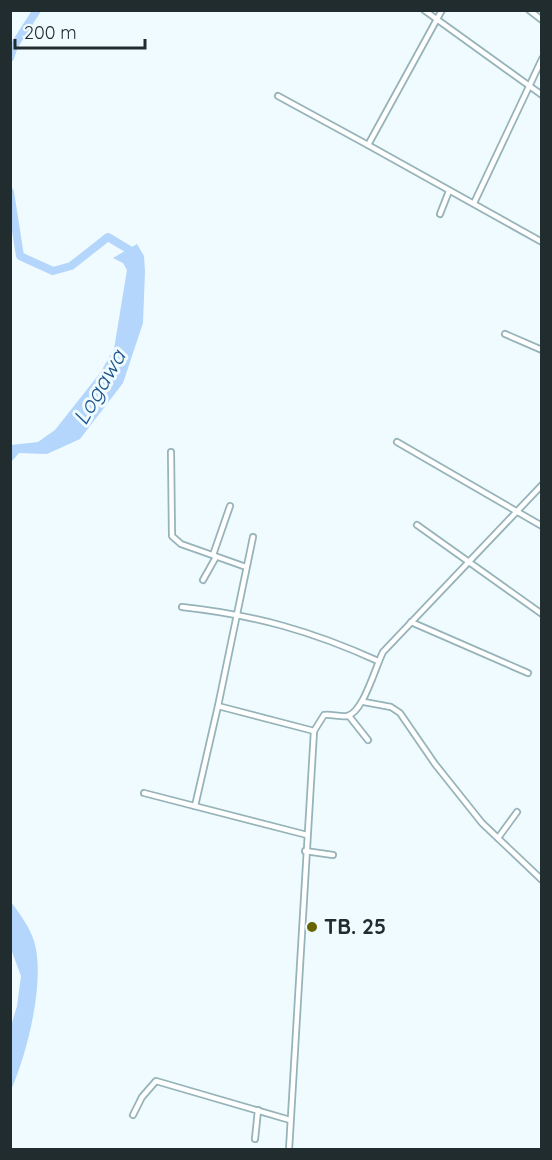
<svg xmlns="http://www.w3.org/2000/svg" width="552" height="1160" viewBox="0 0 552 1160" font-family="Quicksand,sans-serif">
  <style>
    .water { fill: #b4d5fc }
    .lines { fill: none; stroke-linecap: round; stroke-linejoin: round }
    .river { stroke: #b4d5fc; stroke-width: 8 }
    .minor-casing { stroke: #96b3b9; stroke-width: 8 }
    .minor { stroke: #fff; stroke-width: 4.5 }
    .poi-dot { fill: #666500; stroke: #effbfe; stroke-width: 2 }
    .labels { text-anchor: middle; stroke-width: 6; stroke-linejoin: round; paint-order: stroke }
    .poi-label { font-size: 21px; font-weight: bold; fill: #212c2f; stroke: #effbfe; text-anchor: start }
    .water-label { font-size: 22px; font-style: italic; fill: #1c538d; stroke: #effbfe }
  </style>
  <rect width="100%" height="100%" fill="#effbfe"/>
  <g class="water">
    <path d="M137 244 144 256 145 271 143 323 123 383 80 439 47 454 19 453 11 462V445L38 442 55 430 100 373 114 349 127 270 123 263 113 258Z"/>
    <path d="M11 902C20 914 29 926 34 941 46 980 27 1054 11 1090V1026L17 1006 21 976 11 949Z"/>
  </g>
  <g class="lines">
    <g class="river">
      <path d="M10 58 14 46 37 10"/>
      <path d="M10 192 20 256 53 271 71 266 108 237 133 252 134 256"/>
    </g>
    <g class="minor-casing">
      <g id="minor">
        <path d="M424 10 542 95"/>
        <path d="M442 10 368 145 542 242"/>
        <path d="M529 10 542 20"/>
        <path d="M278 96 368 145"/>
        <path d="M474 203 542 59"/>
        <path d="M440 214 449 191"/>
        <path d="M505 334 542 350"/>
        <path d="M397 442 542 526"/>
        <path d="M171 452 172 536 181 544 246 567"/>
        <path d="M417 525 542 614"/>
        <path d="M253 537 218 706 314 731"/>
        <path d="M213 555 230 506"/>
        <path d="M203 580 216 557"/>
        <path d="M182 607C255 615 312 631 378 661"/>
        <path d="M411 622 528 673"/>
        <path d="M364 702 391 707 400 713 435 764 482 823 542 880"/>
        <path d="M349 716 368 740"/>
        <path d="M144 793 307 835"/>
        <path d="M195 806 218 706"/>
        <path d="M498 838 517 812"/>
        <path d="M305 851 333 855"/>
        <path d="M133 1115 142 1097 156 1081 290 1120"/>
        <path d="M255 1139 258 1110"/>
        <path d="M289 1150 314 731 324 715C331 714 340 717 347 716 363 713 375 668 383 652L542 485"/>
      </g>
    </g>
    <use href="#minor" class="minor"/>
  </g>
  <circle class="poi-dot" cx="312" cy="927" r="6"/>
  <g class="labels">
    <g class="poi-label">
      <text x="324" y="934">TB. 25</text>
    </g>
    <g class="water-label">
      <text transform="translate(99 387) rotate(-60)" y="8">Logawa</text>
    </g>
  </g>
  <rect width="552" height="1160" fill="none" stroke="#212c2f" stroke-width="24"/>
  <path d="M15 39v9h130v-9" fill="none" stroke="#212c2f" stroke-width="3"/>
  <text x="24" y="39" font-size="18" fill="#212c2f" stroke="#effbfe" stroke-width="4.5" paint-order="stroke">200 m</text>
</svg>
